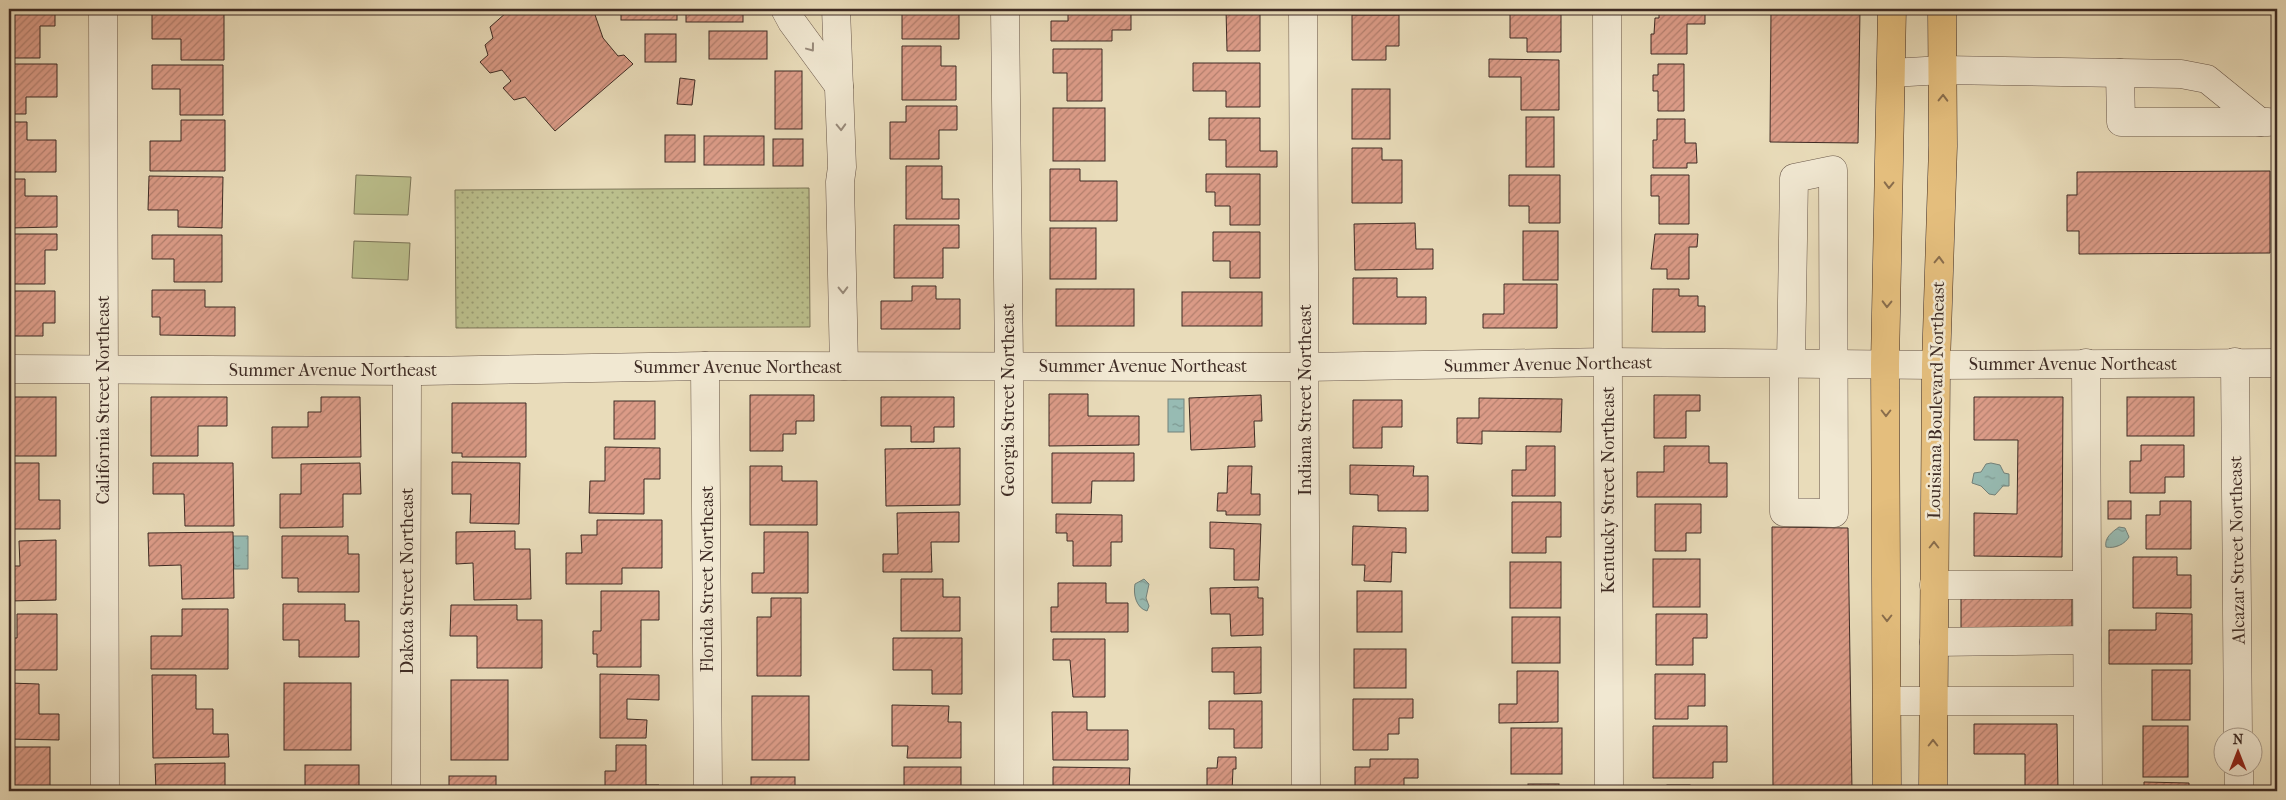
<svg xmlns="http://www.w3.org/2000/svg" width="2286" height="800" viewBox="0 0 2286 800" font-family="'IM FELL French Canon',serif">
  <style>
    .grass { fill: url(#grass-dots); stroke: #7c7558 }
    .pitch { fill: #bbbf8c; stroke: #7c7558 }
    .water { fill: url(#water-ripples); stroke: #73817a }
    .building { fill: url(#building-hatch); stroke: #3e2b24 }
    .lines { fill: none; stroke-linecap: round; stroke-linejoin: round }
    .minor-casing { stroke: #69574a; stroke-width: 29 }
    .major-casing { stroke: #3e2b24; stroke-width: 29 }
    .minor { stroke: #f1e8d2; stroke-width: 28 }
    .major { stroke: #e4be7d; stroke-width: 28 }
    .oneway { stroke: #988a7b }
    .oneway2 { stroke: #896d4c }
    .labels { text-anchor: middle; stroke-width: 5; stroke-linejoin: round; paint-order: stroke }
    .street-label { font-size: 18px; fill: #3e2b24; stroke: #f1e8d2 }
  </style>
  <defs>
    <pattern id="grass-dots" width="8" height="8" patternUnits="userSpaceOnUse" patternTransform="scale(1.25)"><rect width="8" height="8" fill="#bbbf8c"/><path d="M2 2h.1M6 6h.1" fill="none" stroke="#999b72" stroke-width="1.8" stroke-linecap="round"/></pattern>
    <pattern id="water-ripples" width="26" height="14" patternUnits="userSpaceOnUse" patternTransform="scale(1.25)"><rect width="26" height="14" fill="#97bbb3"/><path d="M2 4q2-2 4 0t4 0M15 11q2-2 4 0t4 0" fill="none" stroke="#7d9891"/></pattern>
    <pattern id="building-hatch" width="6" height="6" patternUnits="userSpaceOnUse" patternTransform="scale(1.25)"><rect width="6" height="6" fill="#db9b87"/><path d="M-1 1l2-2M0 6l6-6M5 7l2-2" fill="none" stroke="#b37f6e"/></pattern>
  </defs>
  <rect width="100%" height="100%" fill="#e9dcba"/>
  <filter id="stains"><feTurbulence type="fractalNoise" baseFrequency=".004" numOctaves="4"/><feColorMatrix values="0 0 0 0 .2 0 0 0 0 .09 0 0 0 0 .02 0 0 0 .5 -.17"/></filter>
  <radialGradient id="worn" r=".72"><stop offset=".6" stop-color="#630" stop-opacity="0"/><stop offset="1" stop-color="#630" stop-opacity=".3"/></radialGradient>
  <path class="grass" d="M809 188 810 327 456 328 455 190Z"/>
  <g class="pitch">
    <path d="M356 175 411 177 408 215 354 214Z"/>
    <path d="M354 241 410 243 408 280 352 278Z"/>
  </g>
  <g class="water">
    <rect x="1168" y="399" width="16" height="33"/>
    <path d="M1991 463 2000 465 2004 473 2009 474V486H2003L1995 495 1989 494 1981 486 1972 483 1974 473 1981 472 1986 464Z"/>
    <path d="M2119 527 2125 528 2129 537C2125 544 2115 549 2106 547 2104 538 2112 532 2119 527Z"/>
    <path d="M233 536H248V569H234Z"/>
    <path d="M1144 579 1149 584 1146 598 1149 606 1147 611C1136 608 1133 594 1135 584Z"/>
  </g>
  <g class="building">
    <path d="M9 9H55V26H40V58H9Z"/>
    <path d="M152 9H224V60H181V39H152Z"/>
    <path d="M504 9H576L582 15 589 9H593L603 38 618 56 624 55 633 64 555 131 525 97 514 100 503 88 511 81 502 70 490 73 480 62 488 55 485 45 493 38 490 27 507 12Z"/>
    <rect x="621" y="9" width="56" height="11"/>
    <rect x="686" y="9" width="57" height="13"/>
    <path d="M902 9H944V12H959V39H902Z"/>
    <path d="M1068 9H1131V30H1112V41H1051V21H1068Z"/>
    <path d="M1226 9H1260V51H1227Z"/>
    <path d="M1510 9H1561V52H1527V38H1510Z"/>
    <path d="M1659 9H1705V24H1687V54H1651V34H1654L1655 18H1659Z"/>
    <path d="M1771 9H1860L1858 143 1770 142Z"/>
    <path d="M1352 15H1399V46H1386V60H1352Z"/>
    <rect x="709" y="31" width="58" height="28"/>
    <rect x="645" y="34" width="31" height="28"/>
    <path d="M902 46H941V66H956V100H902Z"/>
    <path d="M1053 49H1102V101H1067V73H1053Z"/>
    <path d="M1489 59 1559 60V110H1521V77H1489Z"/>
    <path d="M1193 63H1260V107H1226V91H1193Z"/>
    <path d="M9 64H57V97H26V114H9Z"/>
    <path d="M1658 64H1684V111H1658V91H1653V75H1658Z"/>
    <path d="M152 65H223V115H180V89H152Z"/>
    <rect x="775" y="71" width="27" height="58"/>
    <path d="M680 78 695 80 692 105 677 104Z"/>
    <rect x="1352" y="89" width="38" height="50"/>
    <path d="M906 106H957V130H939V159H890V122H906Z"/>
    <rect x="1053" y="108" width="52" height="53"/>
    <rect x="1526" y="117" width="28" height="50"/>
    <path d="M1209 118H1260V151H1277V167H1226V140H1209Z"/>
    <path d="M1657 119H1685V143H1696L1697 163H1687V168H1653V140H1657Z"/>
    <path d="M181 120H225V171H150V141H181Z"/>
    <path d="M9 122H27V140H56V172H9Z"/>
    <rect x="665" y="135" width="30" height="27"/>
    <rect x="704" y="136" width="60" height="29"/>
    <rect x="773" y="139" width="30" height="27"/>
    <path d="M1352 148H1382V160H1402V203H1352Z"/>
    <path d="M906 166H942V199H959V219H906Z"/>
    <path d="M1050 169H1080V181H1117V221H1050Z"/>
    <path d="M2270 171V253L2079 254V231H2067V195H2077V172Z"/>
    <path d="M1206 174H1260V225H1230V206H1215V192H1206Z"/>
    <path d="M1509 175H1560V223H1529V206H1509Z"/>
    <path d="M1651 175H1689V224H1659V196H1651Z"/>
    <path d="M149 176 223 177 222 228 178 227V210H148Z"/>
    <path d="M9 179H25V196H57V227L9 228Z"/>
    <path d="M1415 223 1416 249H1433V269L1355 270 1354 224Z"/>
    <path d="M894 225H959V248H943V278H894Z"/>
    <rect x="1050" y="228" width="46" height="51"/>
    <rect x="1523" y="231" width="35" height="49"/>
    <path d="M1213 232H1260V278H1230V261H1213Z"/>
    <path d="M9 234H57V250H45V284H9Z"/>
    <path d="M1655 234H1698L1697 247H1689V279H1667V269H1651Z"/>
    <path d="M152 235H222V282H174V259H152Z"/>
    <path d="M1353 278H1397V297H1426V324H1353Z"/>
    <path d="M1504 284H1557V328H1483V314H1504Z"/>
    <path d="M912 286H936V299H960V329H881V301H912Z"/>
    <rect x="1056" y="289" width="78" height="37"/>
    <path d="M1653 289H1679V296H1698V306H1705V332H1652Z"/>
    <path d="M152 290H205V307H235V336L160 335V317H152Z"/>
    <path d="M9 291H55V323H43V336H9Z"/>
    <rect x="1182" y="292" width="80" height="34"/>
    <path d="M1049 394H1088V416H1139V445L1049 446Z"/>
    <path d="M750 395H814V421H796V434H783V451H750Z"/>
    <path d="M1261 395 1262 421H1254L1255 447 1191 450 1189 398Z"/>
    <path d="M1654 395H1700V411H1686V438H1654Z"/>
    <rect x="9" y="397" width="47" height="59"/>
    <path d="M151 397H227V426H198V456H151Z"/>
    <path d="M321 397H360L361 457 272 458V427H308V412H321Z"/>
    <path d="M881 397H954V427H934V442H911V426H881Z"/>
    <path d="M1974 397H2063L2062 557 1974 556V513L2017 514 2018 440H1974Z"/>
    <rect x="2127" y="397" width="67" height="39"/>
    <path d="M1479 398 1562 399 1561 432 1482 431V444L1457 443V418H1479Z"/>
    <path d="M1353 400H1402V427H1382V448H1353Z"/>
    <rect x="614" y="401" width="41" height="38"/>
    <path d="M452 403H526V457H462V453H452Z"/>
    <path d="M2141 445H2184V477H2165V493H2130V461H2141Z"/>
    <path d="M1526 446H1555V496H1512V470H1526Z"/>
    <path d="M1664 446H1709V463H1727V497H1637V472H1664Z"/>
    <path d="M605 447 660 448V479H644V514L589 513 590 481H605Z"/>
    <path d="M960 448V505L886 506 885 449Z"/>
    <path d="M1052 453H1134V481H1092L1091 503H1052Z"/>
    <path d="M452 462 520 463 519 524 470 523 471 494H452Z"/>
    <path d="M9 463H39V500H60V529H9Z"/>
    <path d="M153 463H233L234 526H185L184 494H153Z"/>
    <path d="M360 463 361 494H343V527L280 528V494H301V464Z"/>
    <path d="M1350 465 1414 466 1413 476H1428V511H1378V495L1350 494Z"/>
    <path d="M750 466H782V481H817V525H750Z"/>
    <path d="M1228 466H1252L1251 494H1260V515H1226V511H1217L1218 493H1227Z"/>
    <rect x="2108" y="501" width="23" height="18"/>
    <path d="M2160 501H2191V549H2146V515H2160Z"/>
    <path d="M1512 502H1561V537H1546V553H1512Z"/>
    <path d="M1655 504H1701V533H1686V551H1655Z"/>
    <path d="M959 512V542H931L932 572H883V554H898L897 513Z"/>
    <path d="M1056 514 1122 515V542H1111V566H1073V541H1067V533H1056Z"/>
    <path d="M597 520H662V568H622V584H566V553H582L581 535H597Z"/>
    <path d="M1210 522 1261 524 1259 580H1234V549L1210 548Z"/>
    <path d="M1353 526 1406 528V553L1392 552 1391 582 1364 581 1365 565H1352Z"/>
    <path d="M1772 527 1848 528 1852 791H1773Z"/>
    <path d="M515 531V549H530L531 599 474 600 473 563 456 564V532Z"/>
    <path d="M233 532 234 598 182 599 181 565 149 566 148 533Z"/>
    <path d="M764 532H808V593H752V573H764Z"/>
    <path d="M282 536H348V554H359V592H298V578H282Z"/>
    <path d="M56 540V600L9 601V566H20L19 541Z"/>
    <path d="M2133 557H2177V575H2191V608H2133Z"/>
    <rect x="1653" y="559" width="47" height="48"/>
    <rect x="1510" y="562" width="51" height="46"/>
    <path d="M901 579H943V597H960V631H901Z"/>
    <path d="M1058 583H1106V603H1128V632H1051V607H1058Z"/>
    <path d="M1258 587V598H1263V635L1231 636 1230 614H1211L1210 588Z"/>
    <path d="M601 591H659V620H641V667H597V654H593V631H601Z"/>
    <rect x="1357" y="591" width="45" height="41"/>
    <rect x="1961" y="593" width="111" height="39"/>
    <path d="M771 598H801V676H757V617H771Z"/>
    <path d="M283 604H345V621H359V657H299V640H283Z"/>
    <path d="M451 605H517V620H542V668H477V636H450Z"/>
    <path d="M182 609H228V669H151V636H182Z"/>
    <path d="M2156 613 2192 614V664H2109V630H2156Z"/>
    <path d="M17 614H57V670H9V638H17Z"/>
    <path d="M1656 614H1707V638H1693V665H1656Z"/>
    <rect x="1512" y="617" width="48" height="46"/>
    <path d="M893 638H962V694H932V670H893Z"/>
    <path d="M1053 639H1105V697H1073L1070 660H1053Z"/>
    <path d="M1261 647V693L1234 694V672H1212V648Z"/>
    <rect x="1354" y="649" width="52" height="39"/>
    <rect x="2152" y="670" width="38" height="50"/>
    <path d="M1517 671H1558V722L1499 723V704H1517Z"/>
    <path d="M600 674 659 675V700L627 699V719L647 720 646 738H600Z"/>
    <path d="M1655 674H1705V706H1688V719H1655Z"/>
    <path d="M152 675H196V709H213V734H228L229 757 153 758Z"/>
    <rect x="451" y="680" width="57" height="80"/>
    <path d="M9 683 39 684V714H59V740L9 739Z"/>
    <rect x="284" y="683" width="67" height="67"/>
    <rect x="752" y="696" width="57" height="64"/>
    <path d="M1353 699H1413V718H1399V734H1388V750H1353Z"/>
    <path d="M1209 701H1262V748H1234V729H1209Z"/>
    <path d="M892 705 949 706 948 722H961V758H907L908 746H892Z"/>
    <path d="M1052 712H1087V730H1128V760H1053Z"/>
    <path d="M1974 724H2057L2058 791H2025V754H1974Z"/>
    <path d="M1653 726H1727V762H1713V778H1653Z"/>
    <rect x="2143" y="726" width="45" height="51"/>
    <rect x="1511" y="728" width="51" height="46"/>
    <path d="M616 745H646V785H659L660 791H605V771H616Z"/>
    <rect x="9" y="747" width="41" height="44"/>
    <path d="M1218 757H1236V769H1233L1232 791H1207V768H1217Z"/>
    <path d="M1370 759H1418V778H1404V791H1355V767H1370Z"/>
    <path d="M225 763V791H156L155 764Z"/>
    <rect x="305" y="765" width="54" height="26"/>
    <rect x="904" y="767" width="57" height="24"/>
    <path d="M1053 767 1130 768 1129 791H1053Z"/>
    <rect x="449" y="776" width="47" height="15"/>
    <rect x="751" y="777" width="44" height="14"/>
    <path d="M2144 782 2189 783V791H2144Z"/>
    <rect x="1528" y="784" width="31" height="7"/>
    <rect x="1667" y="785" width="23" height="6"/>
  </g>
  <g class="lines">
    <g class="minor-casing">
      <g id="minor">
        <path d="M103 9 105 791"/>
        <path d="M785 9 792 22 839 86"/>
        <path d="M836 9 842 167 840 182 844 366"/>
        <path d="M1005 9 1009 366V791"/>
        <path d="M1303 9 1306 791"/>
        <path d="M1607 9 1609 791"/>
        <path d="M1891 73 1943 70 2181 74 2207 79 2260 122"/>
        <path d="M2120 73 2121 122H2268"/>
        <path d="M2235 362 2238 738"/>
        <path d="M1784 363V512L1834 513 1833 170 1794 178 1791 363"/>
        <path d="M2086 363 2088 791"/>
        <path d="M705 366 708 791"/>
        <path d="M9 369 421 371 705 366 1305 367 1608 362 1936 365 2277 363"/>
        <path d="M1934 585H2086"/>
        <path d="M1934 642 2087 640"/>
        <path d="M1887 701H2087"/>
        <path d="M2239 768V791"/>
        <path d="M406 791 407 371"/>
      </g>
    </g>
    <g class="major-casing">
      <g id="major">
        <path d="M1887 791 1885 364 1892 9"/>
        <path d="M1933 791 1936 365 1943 146 1942 9"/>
      </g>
    </g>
    <use href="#minor" class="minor"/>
    <use href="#major" class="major"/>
  </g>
  <defs><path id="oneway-chevron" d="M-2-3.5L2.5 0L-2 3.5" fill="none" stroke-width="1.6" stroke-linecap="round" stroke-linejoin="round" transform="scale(1.25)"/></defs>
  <g class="oneway">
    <use href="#oneway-chevron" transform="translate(811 48) rotate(53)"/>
    <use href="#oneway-chevron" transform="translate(841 127) rotate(88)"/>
    <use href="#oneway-chevron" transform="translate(843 290) rotate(89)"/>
  </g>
  <g class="oneway2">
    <use href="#oneway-chevron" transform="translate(1943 98) rotate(-89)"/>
    <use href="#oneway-chevron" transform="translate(1889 185) rotate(91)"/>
    <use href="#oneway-chevron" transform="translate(1939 260) rotate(-88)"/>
    <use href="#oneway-chevron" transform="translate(1887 304) rotate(91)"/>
    <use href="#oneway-chevron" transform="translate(1886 413) rotate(90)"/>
    <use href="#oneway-chevron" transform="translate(1934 545) rotate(-90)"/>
    <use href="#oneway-chevron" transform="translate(1887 618) rotate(90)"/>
    <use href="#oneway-chevron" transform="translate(1933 743) rotate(-90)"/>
  </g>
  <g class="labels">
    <g class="street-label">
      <text transform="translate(1548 364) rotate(-1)" y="6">Summer Avenue Northeast</text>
      <text x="2073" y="370">Summer Avenue Northeast</text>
      <text x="1143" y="372">Summer Avenue Northeast</text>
      <text x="738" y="373">Summer Avenue Northeast</text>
      <text x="333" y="376">Summer Avenue Northeast</text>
      <text transform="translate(103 400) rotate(-90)" y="6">California Street Northeast</text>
      <text transform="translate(1008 400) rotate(-90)" y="6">Georgia Street Northeast</text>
      <text transform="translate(1305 400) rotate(-90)" y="6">Indiana Street Northeast</text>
      <text transform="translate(1936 400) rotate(-89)" y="6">Louisiana Boulevard Northeast</text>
      <text transform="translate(1608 490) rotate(-90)" y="6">Kentucky Street Northeast</text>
      <text transform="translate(2237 550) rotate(-91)" y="6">Alcazar Street Northeast</text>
      <text transform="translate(707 579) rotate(-90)" y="6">Florida Street Northeast</text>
      <text transform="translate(407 581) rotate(-90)" y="6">Dakota Street Northeast</text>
    </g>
  </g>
  <rect width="2286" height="800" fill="none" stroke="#e9dcba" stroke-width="30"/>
  <rect x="10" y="10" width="2266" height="780" fill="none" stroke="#3e2b24" stroke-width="2.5"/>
  <rect x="15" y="15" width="2256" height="770" fill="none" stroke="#3e2b24"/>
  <g transform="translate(2238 752)"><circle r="24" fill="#f1e8d2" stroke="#a99c8c"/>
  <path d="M0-4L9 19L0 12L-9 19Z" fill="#8f2418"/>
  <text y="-8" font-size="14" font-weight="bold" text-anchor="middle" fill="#3e2b24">N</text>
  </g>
  <rect width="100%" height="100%" filter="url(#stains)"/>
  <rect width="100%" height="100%" fill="url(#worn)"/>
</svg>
